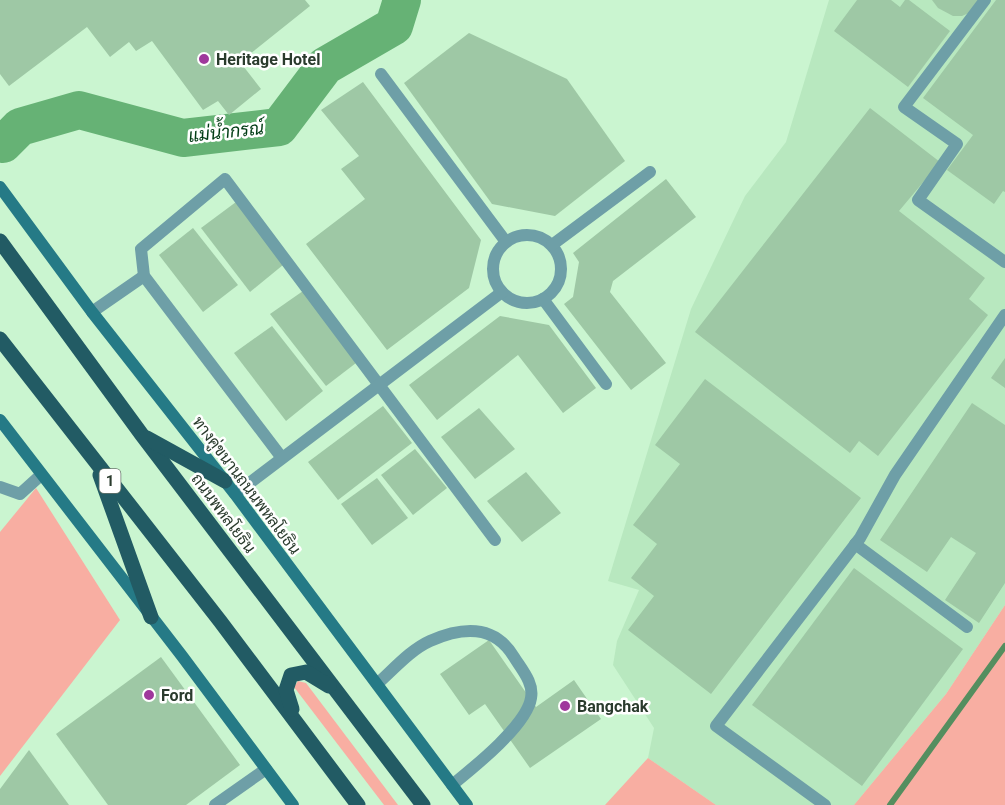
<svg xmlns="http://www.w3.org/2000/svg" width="1005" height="805" viewBox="0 0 1005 805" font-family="Roboto,Sarabun,sans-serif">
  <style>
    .built { fill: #b8e8bf }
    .green { fill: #f8aea2 }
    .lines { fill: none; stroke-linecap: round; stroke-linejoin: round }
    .stream { stroke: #548e5f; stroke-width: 6 }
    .river { stroke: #66b275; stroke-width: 38 }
    .building { fill: #9ec8a5 }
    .lane { stroke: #6e9fa7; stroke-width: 12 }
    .secondary { stroke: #257a86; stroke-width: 12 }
    .primary { stroke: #225b64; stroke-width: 15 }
    .poi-dot { fill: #9f389c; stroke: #fff; stroke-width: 2 }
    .labels { text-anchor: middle; stroke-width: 5; stroke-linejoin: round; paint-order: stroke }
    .shield { fill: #fff; stroke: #6a766c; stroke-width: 1.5 }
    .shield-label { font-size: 15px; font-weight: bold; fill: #2a3b2d }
    .poi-label { font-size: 16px; font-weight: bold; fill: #2a3b2d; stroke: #fff; text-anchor: start }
    .street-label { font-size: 16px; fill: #2a3b2d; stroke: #fff }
    .water-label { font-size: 18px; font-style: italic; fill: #003c14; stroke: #fff }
  </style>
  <rect width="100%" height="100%" fill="#caf5d0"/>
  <path class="built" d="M829 0H1005V605L946 694 854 805H716L648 758 654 728 613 665 617 641 639 590 608 581 691 309 745 196 786 142Z"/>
  <g class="green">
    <path d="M36 488 120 620 0 776V532Z"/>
    <path d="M1005 605V805H854L946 694Z"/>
    <path d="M298 681 306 683 398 805H384L294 687Z"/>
    <path d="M648 758 716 805H605Z"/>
  </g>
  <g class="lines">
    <path class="stream" d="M890 805 1005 646"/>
    <path class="river" d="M3 144 20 127 79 110 183 138 279 127 325 66 394 26 402 0"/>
  </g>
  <g class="building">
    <path d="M0 0H305L310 6 240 62 261 89 229 115 218 101 203 110 152 41 136 51 129 42 110 57 87 27 9 86 0 74Z"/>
    <path d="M857 0H891L900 7 905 0H909L950 31 908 87 834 31Z"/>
    <path d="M932 0H981L971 12 962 16H953L938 8Z"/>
    <path d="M996 0H1005V192L1003 191 994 204 947 170 973 135 923 98Z"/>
    <path d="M469 33 567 79 625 161 555 216 492 204 404 83Z"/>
    <path d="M363 82 481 240 469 288 387 350 306 244 365 199 341 169 359 156 321 110Z"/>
    <path d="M870 108 940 162 899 211 985 278 969 299 988 315 878 456 859 441 850 453 695 332Z"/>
    <path d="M666 179 696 217 613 281 610 292 666 363 631 390 564 304 573 297 579 262 573 253Z"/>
    <path d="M236 202 283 265 250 292 201 228Z"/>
    <path d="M193 228 238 285 203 312 159 255Z"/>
    <path d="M303 291 356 363 326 386 270 314Z"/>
    <path d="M500 316 549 325 596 388 563 413 518 355 437 420 409 385Z"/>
    <path d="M272 326 323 391 286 421 234 353Z"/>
    <path d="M1005 358V388L991 378Z"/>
    <path d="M705 379 861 498 711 694 628 630 654 596 631 578 657 544 633 525 680 464 655 445Z"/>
    <path d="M972 403 1005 425V583L979 623 945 600 976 553 951 537 927 572 880 540Z"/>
    <path d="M383 406 412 443 338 500 308 462Z"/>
    <path d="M479 408 515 449 475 479 441 437Z"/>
    <path d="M415 449 447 488 413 515 381 475Z"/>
    <path d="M526 472 561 513 522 542 487 501Z"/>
    <path d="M377 478 408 518 372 545 341 504Z"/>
    <path d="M854 568 963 649 862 786 752 705Z"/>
    <path d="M489 640 536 707 574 680 601 719 530 768 485 704 469 715 440 674Z"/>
    <path d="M161 657 240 765 186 805H108L56 734Z"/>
    <path d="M29 750 69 805H0V789Z"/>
  </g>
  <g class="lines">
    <g class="lane">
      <path d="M985 0 904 107 957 144 918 200 1005 262"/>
      <path d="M381 74 506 242"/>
      <circle cx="527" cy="269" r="34"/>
      <path d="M552 245 650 172"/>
      <path d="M543 299 606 384"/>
      <path d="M92 312 144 276"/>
      <path d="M282 458 144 276 141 249 225 179 495 540"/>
      <path d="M0 487 20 494 41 475"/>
      <path d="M235 494 502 292"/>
      <path d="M855 544 967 627"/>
      <path d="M377 684C393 670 410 650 430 641 462 627 494 624 514 657 522 670 534 683 531 698 527 725 473 768 452 785"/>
      <path d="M215 805 266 769"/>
      <path d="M825 805 716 726 860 538 895 475 1005 315"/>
    </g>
    <g class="secondary">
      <path d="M0 187 92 312 235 494 467 805"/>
      <path d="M0 420 182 656 293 805"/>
    </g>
    <g class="primary">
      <path d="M0 241 142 435 423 805"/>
      <path d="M0 339 220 621 358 805"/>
      <path d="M147 438 225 481"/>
      <path d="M100 475 151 617"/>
      <path d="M292 709 286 690 291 675 306 672 329 686"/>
    </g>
  </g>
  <g class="poi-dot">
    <circle cx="204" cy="59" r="6"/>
    <circle cx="149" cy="695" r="6"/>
    <circle cx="565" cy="706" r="6"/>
  </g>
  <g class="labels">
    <rect class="shield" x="99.5" y="469" width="21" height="24" rx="4.5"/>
    <g class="shield-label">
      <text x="110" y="486">1</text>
    </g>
    <g class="poi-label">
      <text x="216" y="65">Heritage Hotel</text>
      <text x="161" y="701">Ford</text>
      <text x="577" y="712">Bangchak</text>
    </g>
    <g class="street-label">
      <text transform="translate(247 485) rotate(53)" y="6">ทางคู่ขนานถนนพหลโยธิน</text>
      <text transform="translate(224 513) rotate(53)" y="6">ถนนพหลโยธิน</text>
    </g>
    <g class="water-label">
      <text transform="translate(226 132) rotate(-6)" y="6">แม่น้ำกรณ์</text>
    </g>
  </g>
</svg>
